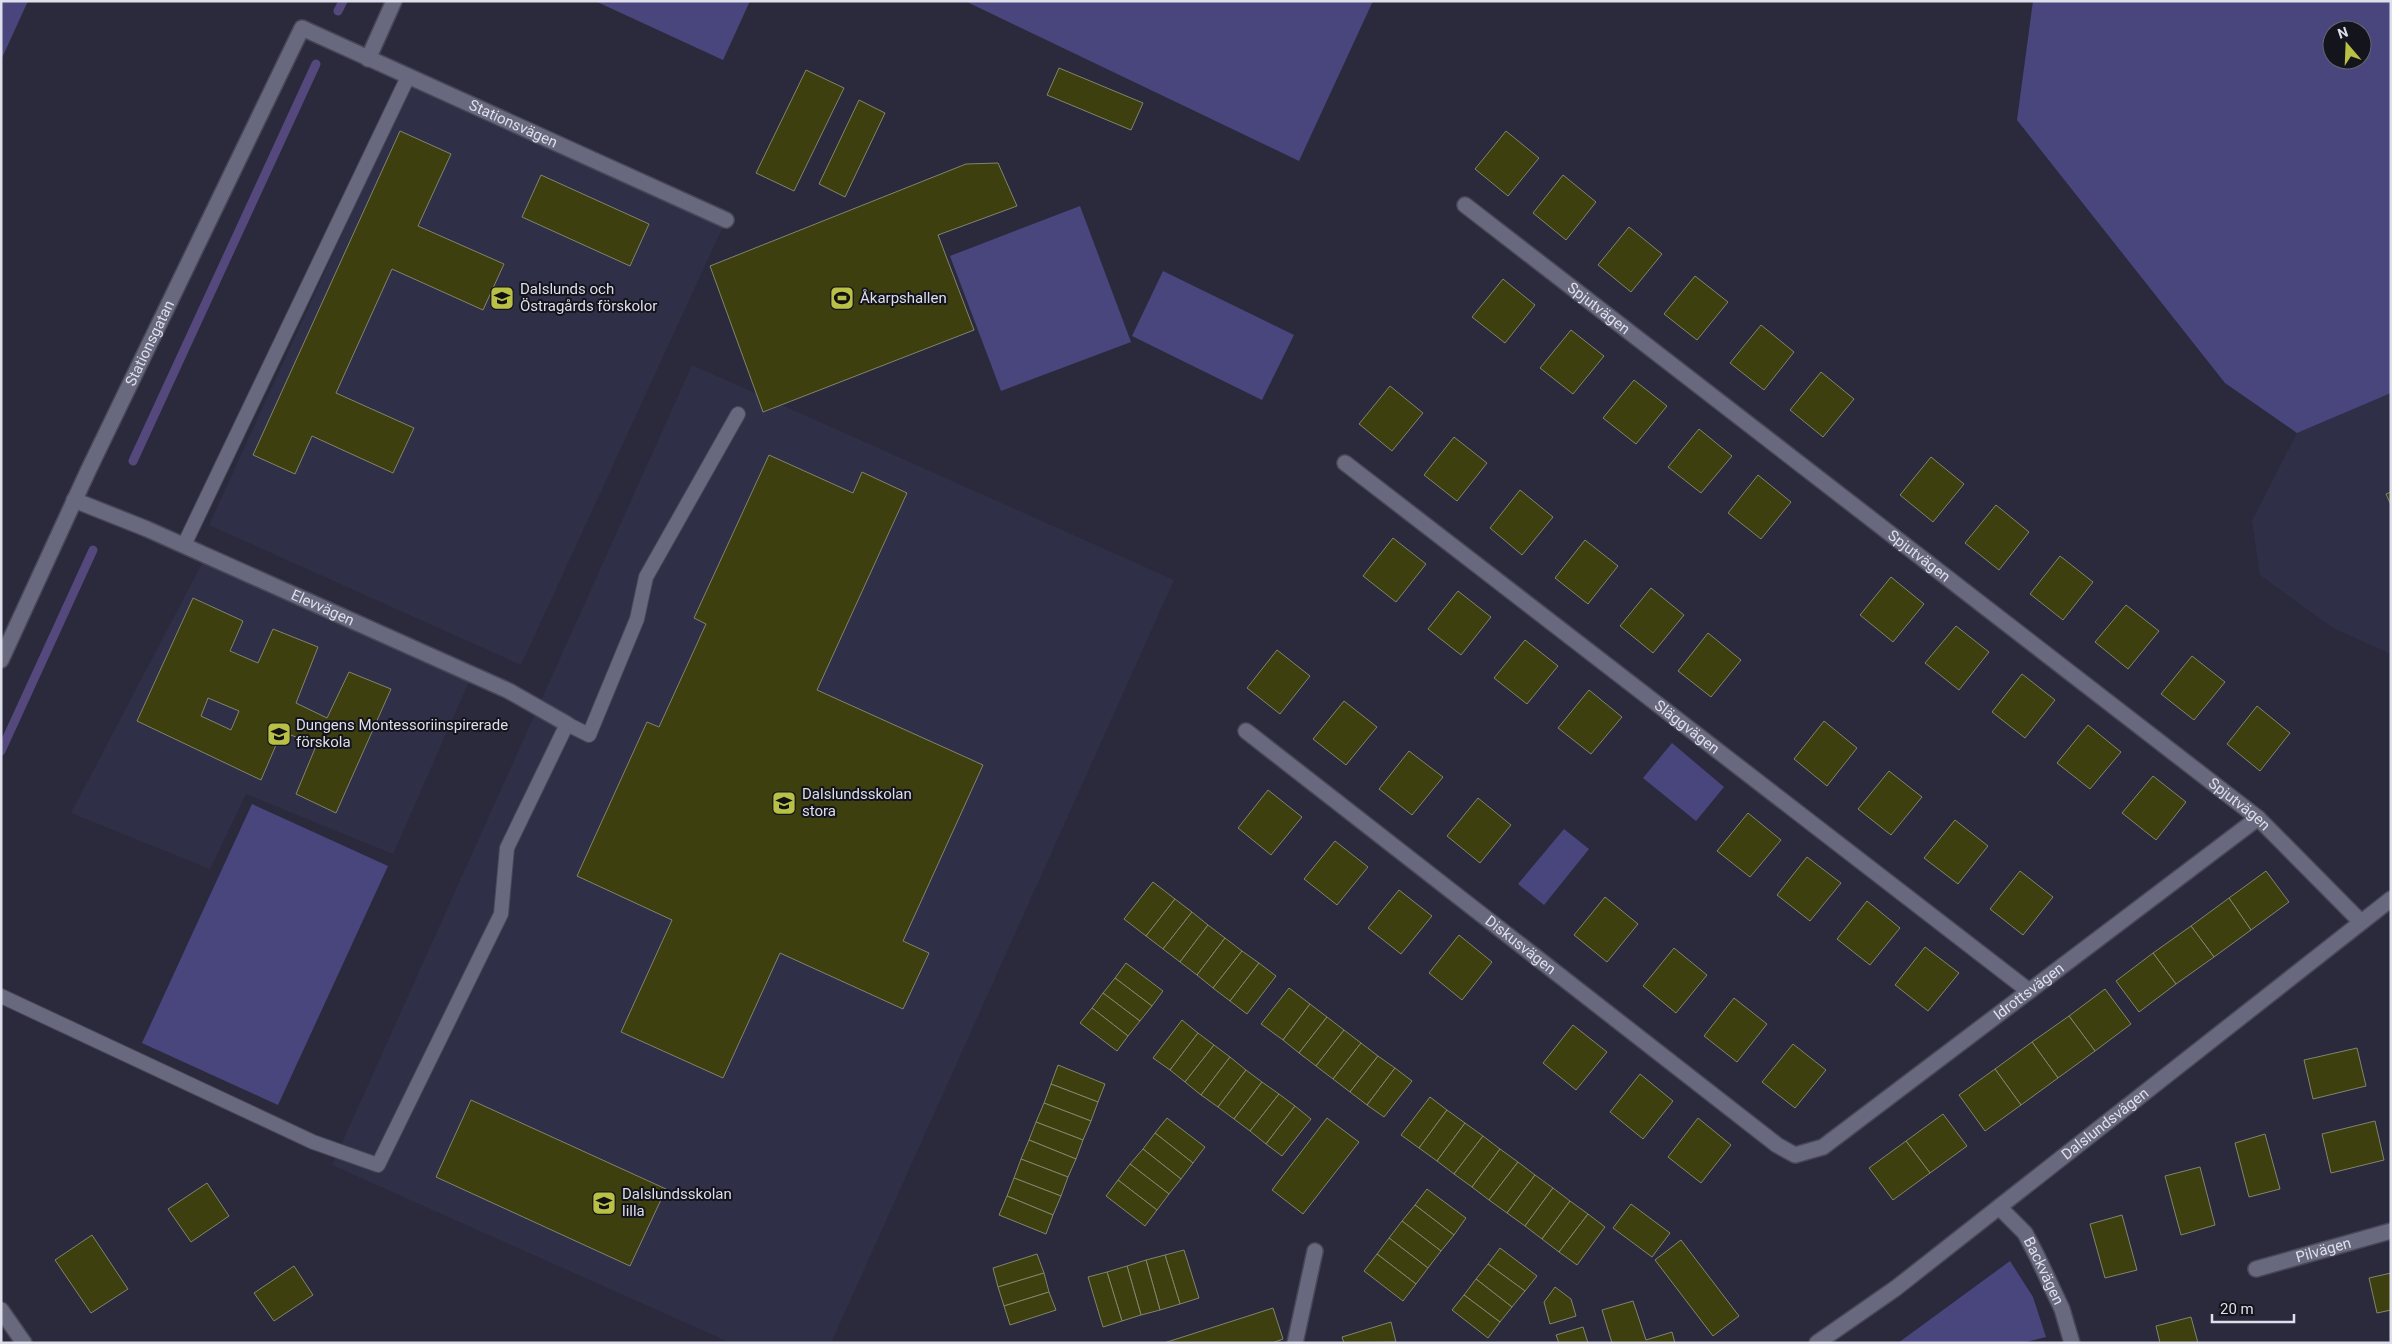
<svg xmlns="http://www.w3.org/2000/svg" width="2392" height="1344" viewBox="0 0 2392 1344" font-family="Roboto,sans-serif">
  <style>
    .built { fill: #302f48 }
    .green { fill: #49467e; fill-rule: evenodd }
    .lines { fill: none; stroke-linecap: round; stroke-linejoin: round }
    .stream { stroke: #54487c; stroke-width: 9 }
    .building { fill: #3d3f0e; stroke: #82846e; fill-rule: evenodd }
    .lane-casing { stroke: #484757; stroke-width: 16 }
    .street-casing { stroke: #484757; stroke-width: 18 }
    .lane { stroke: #68697e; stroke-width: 14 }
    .street { stroke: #68697e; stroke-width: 15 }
    .labels { text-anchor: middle; stroke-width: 4; stroke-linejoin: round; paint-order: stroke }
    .street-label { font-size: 15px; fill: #dedfeb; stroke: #14141c }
    .poi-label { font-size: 15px; fill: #dedfeb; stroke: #14141c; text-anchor: start }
  </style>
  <rect width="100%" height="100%" fill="#2a2a3c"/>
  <g class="built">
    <path d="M413 79 726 220 521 665 209 525Z"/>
    <path d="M692 365 1174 580 831 1343H731L332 1165Z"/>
    <path d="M2391 393V654L2333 628 2260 575 2252 521 2297 433Z"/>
    <path d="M206 556 472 675 393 854 246 794 210 869 71 813Z"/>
  </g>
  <g class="green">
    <path d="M1 1H28L1 60Z"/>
    <path d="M595 1H750L723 60Z"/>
    <path d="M965 1H1373L1299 161Z"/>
    <path d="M2033 1H2391V393L2297 433 2225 383 2017 120ZM2332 30H2362V60H2332Z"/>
    <path d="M1080 206 1131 342 1001 391 950 256Z"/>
    <path d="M1163 271 1294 335 1262 400 1132 336Z"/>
    <path d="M1672 743 1724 787 1696 821 1643 778Z"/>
    <path d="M252 804 388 866 278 1105 142 1043Z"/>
    <path d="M1564 829 1589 849 1544 905 1518 884Z"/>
    <path d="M2010 1261 2033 1297 2046 1337 2022 1343H1898Z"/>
  </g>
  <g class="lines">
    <g class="stream">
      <path d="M338 11 343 1"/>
      <path d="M133 461 316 64"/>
      <path d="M1 751 93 550"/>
    </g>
  </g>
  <g class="building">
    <path d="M1059 68 1143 103 1131 130 1047 95Z"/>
    <path d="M806 70 844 88 794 191 756 173Z"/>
    <path d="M859 100 885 113 845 197 819 184Z"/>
    <path d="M400 131 451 154 418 226 504 264 483 310 392 269 336 393 414 428 393 473 312 436 295 474 253 455Z"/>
    <path d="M1506 131 1539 158 1508 196 1475 169Z"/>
    <path d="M998 163 1017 206 938 235 974 330 763 412 710 266 966 164Z"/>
    <path d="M541 175 649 224 630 266 522 217Z"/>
    <path d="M1563 175 1596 202 1566 240 1533 213Z"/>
    <path d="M1629 227 1662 254 1631 292 1598 265Z"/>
    <path d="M1695 276 1728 302 1697 340 1664 314Z"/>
    <path d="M1503 279 1535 305 1505 343 1472 317Z"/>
    <path d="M1761 325 1794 352 1764 390 1730 363Z"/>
    <path d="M1571 330 1604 356 1573 394 1540 368Z"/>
    <path d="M1821 372 1854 399 1823 437 1790 410Z"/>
    <path d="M1634 380 1667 406 1636 444 1603 418Z"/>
    <path d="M1390 386 1423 413 1392 451 1359 424Z"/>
    <path d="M1699 429 1732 456 1701 493 1668 467Z"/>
    <path d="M1454 437 1487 463 1457 501 1424 475Z"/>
    <path d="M769 455 853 493 862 472 907 493 817 690 983 765 903 941 929 953 903 1009 780 953 723 1078 621 1032 672 920 577 876 647 722 659 727 706 624 694 618Z"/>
    <path d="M1931 457 1964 484 1933 522 1900 495Z"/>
    <path d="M1758 475 1791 502 1761 539 1728 513Z"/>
    <path d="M1520 490 1553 517 1522 555 1490 528Z"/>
    <path d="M2391 492V505L2386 494Z"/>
    <path d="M1996 505 2029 532 1999 570 1965 543Z"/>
    <path d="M1393 538 1426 564 1396 602 1363 576Z"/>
    <path d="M1585 540 1618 566 1588 604 1555 578Z"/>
    <path d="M2060 556 2093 582 2063 620 2030 594Z"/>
    <path d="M1891 577 1924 604 1893 642 1860 615Z"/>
    <path d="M1651 588 1684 615 1653 653 1620 626Z"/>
    <path d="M1458 591 1491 617 1461 655 1428 629Z"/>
    <path d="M193 598 243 621 230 651 258 663 273 629 318 647 296 703 327 718 349 672 391 689 336 813 296 794 316 746 282 731 261 780 137 721ZM208 698 239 711 231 730 201 716Z"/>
    <path d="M2126 605 2159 631 2128 669 2095 642Z"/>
    <path d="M1956 626 1989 652 1959 690 1925 663Z"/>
    <path d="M1708 633 1741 660 1711 697 1678 671Z"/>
    <path d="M1525 640 1558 666 1527 704 1494 678Z"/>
    <path d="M1277 650 1310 676 1280 714 1247 688Z"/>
    <path d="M2192 656 2225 682 2194 720 2161 694Z"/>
    <path d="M2022 674 2055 700 2025 738 1992 712Z"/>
    <path d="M1589 690 1622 717 1591 754 1558 728Z"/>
    <path d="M1344 701 1377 727 1346 765 1313 739Z"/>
    <path d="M2257 706 2290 733 2260 771 2227 744Z"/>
    <path d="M1824 721 1857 748 1827 786 1794 759Z"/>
    <path d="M2088 725 2121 752 2090 789 2057 763Z"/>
    <path d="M1409 751 1443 777 1412 815 1379 789Z"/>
    <path d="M1889 771 1922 797 1891 835 1858 809Z"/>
    <path d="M2153 776 2186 802 2156 840 2122 813Z"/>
    <path d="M1268 790 1302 817 1271 855 1238 828Z"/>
    <path d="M1478 798 1511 825 1480 863 1447 836Z"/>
    <path d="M1748 813 1781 840 1750 877 1717 851Z"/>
    <path d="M1955 820 1988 846 1958 884 1924 858Z"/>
    <path d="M1335 841 1368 867 1337 905 1304 879Z"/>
    <path d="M1807 857 1841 883 1810 921 1777 895Z"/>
    <path d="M2020 871 2053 897 2023 935 1990 909Z"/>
    <path d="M2266 871 2289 902 2251 930 2229 898Z"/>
    <path d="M1153 882 1175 899 1146 936 1124 919Z"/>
    <path d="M1399 890 1432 916 1401 954 1368 928Z"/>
    <path d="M1605 897 1638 924 1607 962 1574 935Z"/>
    <path d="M2229 898 2251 930 2214 957 2191 926Z"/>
    <path d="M1175 899 1192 912 1163 949 1146 936Z"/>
    <path d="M1867 901 1900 928 1870 965 1837 939Z"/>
    <path d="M1192 912 1208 925 1180 962 1163 949Z"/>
    <path d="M1208 925 1225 938 1197 975 1180 962Z"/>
    <path d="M2191 926 2214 957 2176 984 2153 953Z"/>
    <path d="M1459 935 1492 962 1462 1000 1429 973Z"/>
    <path d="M1225 938 1242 951 1213 988 1197 975Z"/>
    <path d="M1925 947 1959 973 1928 1011 1895 985Z"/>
    <path d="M1674 948 1707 975 1676 1013 1643 986Z"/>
    <path d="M1242 951 1259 963 1230 1001 1213 988Z"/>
    <path d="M2153 953 2176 984 2139 1012 2116 981Z"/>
    <path d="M1126 963 1163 991 1152 1006 1115 978Z"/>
    <path d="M1259 963 1276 976 1247 1014 1230 1001Z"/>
    <path d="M1115 978 1152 1006 1140 1021 1103 993Z"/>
    <path d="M1289 988 1310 1004 1283 1040 1261 1024Z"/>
    <path d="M2105 989 2131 1024 2095 1051 2069 1016Z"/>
    <path d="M1103 993 1140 1021 1128 1036 1092 1008Z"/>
    <path d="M1734 998 1767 1024 1737 1062 1704 1036Z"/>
    <path d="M1310 1004 1327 1017 1299 1053 1283 1040Z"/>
    <path d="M1092 1008 1128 1036 1117 1051 1080 1023Z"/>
    <path d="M2069 1016 2095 1051 2058 1078 2032 1042Z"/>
    <path d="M1327 1017 1344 1030 1316 1066 1299 1053Z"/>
    <path d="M1182 1020 1198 1033 1170 1070 1153 1058Z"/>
    <path d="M1573 1025 1607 1052 1576 1090 1543 1063Z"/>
    <path d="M1344 1030 1361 1043 1333 1079 1316 1066Z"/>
    <path d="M1198 1033 1214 1045 1185 1082 1170 1070Z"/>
    <path d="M2032 1042 2058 1078 2021 1105 1995 1069Z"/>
    <path d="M1361 1043 1378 1056 1350 1092 1333 1079Z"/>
    <path d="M1793 1044 1826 1070 1795 1108 1762 1082Z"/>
    <path d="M1214 1045 1230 1057 1201 1095 1185 1082Z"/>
    <path d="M2357 1048 2366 1086 2313 1099 2304 1060Z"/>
    <path d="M1378 1056 1395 1068 1367 1105 1350 1092Z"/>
    <path d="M1230 1057 1246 1070 1218 1107 1201 1095Z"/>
    <path d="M1058 1065 1105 1084 1098 1102 1051 1084Z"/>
    <path d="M1395 1068 1412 1081 1384 1117 1367 1105Z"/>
    <path d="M1995 1069 2021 1105 1985 1131 1959 1095Z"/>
    <path d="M1246 1070 1262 1082 1234 1119 1218 1107Z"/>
    <path d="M1640 1074 1673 1101 1643 1139 1610 1112Z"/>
    <path d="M1262 1082 1279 1094 1250 1131 1234 1119Z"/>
    <path d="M1051 1084 1098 1102 1091 1121 1044 1103Z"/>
    <path d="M1279 1094 1295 1106 1266 1144 1250 1131Z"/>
    <path d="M1430 1097 1447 1110 1419 1148 1401 1135Z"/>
    <path d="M471 1100 666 1189 630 1266 436 1177Z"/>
    <path d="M1044 1103 1091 1121 1083 1140 1036 1122Z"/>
    <path d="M1295 1106 1311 1119 1282 1156 1266 1144Z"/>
    <path d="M1447 1110 1465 1123 1437 1161 1419 1148Z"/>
    <path d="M1943 1114 1967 1146 1930 1173 1906 1141Z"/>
    <path d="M1167 1118 1205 1147 1193 1163 1155 1133Z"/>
    <path d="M1327 1118 1359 1142 1303 1214 1272 1190Z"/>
    <path d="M1698 1118 1731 1145 1701 1183 1668 1157Z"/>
    <path d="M2375 1121 2384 1160 2331 1173 2322 1134Z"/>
    <path d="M1036 1122 1083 1140 1076 1159 1029 1140Z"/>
    <path d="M1465 1123 1483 1136 1454 1174 1437 1161Z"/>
    <path d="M1155 1133 1193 1163 1181 1179 1143 1149Z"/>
    <path d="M2265 1134 2280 1189 2249 1197 2235 1143Z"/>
    <path d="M1483 1136 1500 1149 1472 1187 1454 1174Z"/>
    <path d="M1029 1140 1076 1159 1068 1177 1021 1159Z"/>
    <path d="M1906 1141 1930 1173 1893 1200 1869 1168Z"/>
    <path d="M1143 1149 1181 1179 1169 1194 1130 1164Z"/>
    <path d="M1500 1149 1518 1162 1489 1200 1472 1187Z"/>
    <path d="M1021 1159 1068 1177 1061 1196 1014 1178Z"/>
    <path d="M1518 1162 1535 1175 1507 1213 1489 1200Z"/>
    <path d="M1130 1164 1169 1194 1157 1210 1118 1180Z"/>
    <path d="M2200 1167 2215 1225 2181 1235 2165 1176Z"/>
    <path d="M1535 1175 1553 1188 1525 1226 1507 1213Z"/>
    <path d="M1014 1178 1061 1196 1053 1215 1007 1196Z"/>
    <path d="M1118 1180 1157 1210 1145 1226 1106 1196Z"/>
    <path d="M207 1183 229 1216 191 1242 168 1209Z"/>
    <path d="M1553 1188 1570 1201 1542 1239 1525 1226Z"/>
    <path d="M1427 1189 1466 1218 1454 1235 1415 1205Z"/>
    <path d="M1007 1196 1053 1215 1046 1234 999 1215Z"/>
    <path d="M1570 1201 1588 1214 1559 1252 1542 1239Z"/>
    <path d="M1631 1204 1670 1233 1652 1257 1613 1228Z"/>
    <path d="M1415 1205 1454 1235 1441 1251 1402 1221Z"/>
    <path d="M1588 1214 1605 1227 1577 1265 1559 1252Z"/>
    <path d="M2122 1215 2137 1270 2105 1278 2090 1224Z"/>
    <path d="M1402 1221 1441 1251 1428 1268 1389 1238Z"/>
    <path d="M92 1235 128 1289 91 1313 55 1260Z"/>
    <path d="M1389 1238 1428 1268 1416 1284 1377 1254Z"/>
    <path d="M1681 1240 1739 1316 1713 1336 1655 1260Z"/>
    <path d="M1500 1248 1537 1276 1525 1291 1488 1264Z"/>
    <path d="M1184 1250 1199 1298 1180 1304 1165 1255Z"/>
    <path d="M1037 1254 1044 1273 998 1287 993 1268Z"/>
    <path d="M1377 1254 1416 1284 1403 1301 1364 1271Z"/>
    <path d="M1165 1255 1180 1304 1160 1310 1146 1260Z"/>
    <path d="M1146 1260 1160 1310 1141 1315 1127 1266Z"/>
    <path d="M1488 1264 1525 1291 1512 1307 1476 1279Z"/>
    <path d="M294 1266 313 1295 274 1321 254 1293Z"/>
    <path d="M1127 1266 1141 1315 1122 1321 1107 1272Z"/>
    <path d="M1107 1272 1122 1321 1103 1327 1088 1277Z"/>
    <path d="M1044 1273 1049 1292 1004 1306 998 1287Z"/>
    <path d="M2391 1273V1310L2377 1313 2369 1278Z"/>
    <path d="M1476 1279 1512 1307 1500 1322 1464 1295Z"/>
    <path d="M1555 1287 1571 1299 1576 1316 1550 1324 1544 1302Z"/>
    <path d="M1049 1292 1056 1310 1010 1325 1004 1306Z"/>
    <path d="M1464 1295 1500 1322 1488 1338 1452 1310Z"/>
    <path d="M1633 1301 1646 1340 1672 1332 1675 1343H1612L1602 1310Z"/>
    <path d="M1273 1308 1283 1339 1272 1343H1164Z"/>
    <path d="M2191 1317 2198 1343H2160L2156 1326Z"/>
    <path d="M1391 1322 1396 1342 1344 1343 1342 1337Z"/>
    <path d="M1583 1327 1588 1343H1559L1556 1335Z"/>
  </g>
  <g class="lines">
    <g class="lane-casing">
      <g id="lane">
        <path d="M184 545 408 77"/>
        <path d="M1 996 313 1142 378 1165 501 914 507 848 567 724 589 735 637 619 646 577 738 414"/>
      </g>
    </g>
    <g class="street-casing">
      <g id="street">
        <path d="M368 59 394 1"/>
        <path id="s1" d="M1465 205 2258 818 2361 922"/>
        <path id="s2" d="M1345 463 2029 991"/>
        <path id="s3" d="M74 500 147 529 509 691 567 724"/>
        <path id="s4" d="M1 660 88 471 302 28 726 220"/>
        <path id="s5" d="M1246 731 1777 1145 1795 1155 1823 1147 2258 818"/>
        <path id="s6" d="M1999 1207 2025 1233 2037 1256 2062 1309 2072 1343"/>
        <path id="s7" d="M2256 1269 2391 1231"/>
        <path d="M1 1310 24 1343"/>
        <path d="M1295 1343 1315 1251"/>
        <path id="s8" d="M1817 1343 1896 1288 2391 899"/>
      </g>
    </g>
    <use href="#lane" class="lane"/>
    <use href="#street" class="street"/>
  </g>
  <defs>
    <g id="school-square" transform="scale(1.25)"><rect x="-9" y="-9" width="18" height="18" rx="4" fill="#b9c046" stroke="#14141c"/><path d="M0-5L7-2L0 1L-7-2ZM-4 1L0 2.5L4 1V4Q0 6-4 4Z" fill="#111"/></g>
    <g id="stadium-square" transform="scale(1.25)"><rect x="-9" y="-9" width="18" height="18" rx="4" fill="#b9c046" stroke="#14141c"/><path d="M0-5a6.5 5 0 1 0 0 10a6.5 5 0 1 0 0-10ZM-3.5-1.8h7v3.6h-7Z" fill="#111"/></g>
  </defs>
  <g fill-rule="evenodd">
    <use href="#school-square" x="502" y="298"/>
    <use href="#stadium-square" x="842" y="298"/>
    <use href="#school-square" x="279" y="734"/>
    <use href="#school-square" x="784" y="803"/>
    <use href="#school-square" x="604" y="1203"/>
  </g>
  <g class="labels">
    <g class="street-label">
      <text dy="5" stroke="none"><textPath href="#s4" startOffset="932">Stationsvägen</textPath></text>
      <text dy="5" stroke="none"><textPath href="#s1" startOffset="169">Spjutvägen</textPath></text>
      <text dy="5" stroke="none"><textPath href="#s4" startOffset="350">Stationsgatan</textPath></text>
      <text dy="5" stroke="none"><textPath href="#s1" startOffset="574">Spjutvägen</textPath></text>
      <text dy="5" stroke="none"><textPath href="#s3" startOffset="271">Elevvägen</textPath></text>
      <text dy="5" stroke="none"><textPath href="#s2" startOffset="432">Släggvägen</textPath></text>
      <text dy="5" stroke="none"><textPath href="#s1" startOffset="979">Spjutvägen</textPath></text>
      <text dy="5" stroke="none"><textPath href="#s5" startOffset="348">Diskusvägen</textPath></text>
      <text dy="5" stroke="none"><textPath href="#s5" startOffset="981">Idrottsvägen</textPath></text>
      <text dy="5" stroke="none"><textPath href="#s8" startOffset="362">Dalslundsvägen</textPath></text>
      <text dy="5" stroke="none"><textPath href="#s7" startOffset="70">Pilvägen</textPath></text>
      <text dy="5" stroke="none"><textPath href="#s6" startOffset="79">Backvägen</textPath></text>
    </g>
    <g class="poi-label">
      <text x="520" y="294">Dalslunds och<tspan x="520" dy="17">Östragårds förskolor</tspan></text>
      <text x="860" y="303">Åkarpshallen</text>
      <text x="296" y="730">Dungens Montessoriinspirerade<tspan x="296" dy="17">förskola</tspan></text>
      <text x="802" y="799">Dalslundsskolan<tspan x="802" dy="17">stora</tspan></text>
      <text x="622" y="1199">Dalslundsskolan<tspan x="622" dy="17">lilla</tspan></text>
    </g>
  </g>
  <rect width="2392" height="1344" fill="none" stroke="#dedfeb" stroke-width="5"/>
  <g transform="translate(2347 45) rotate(341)"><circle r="24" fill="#14141c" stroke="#65656f"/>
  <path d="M0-4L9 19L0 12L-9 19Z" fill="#b9c046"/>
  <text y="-8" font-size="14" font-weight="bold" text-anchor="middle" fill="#dedfeb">N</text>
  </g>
  <path d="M2212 1314v8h82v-8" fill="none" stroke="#dedfeb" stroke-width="2.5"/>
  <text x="2220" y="1314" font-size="15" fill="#dedfeb" stroke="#14141c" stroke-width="4" paint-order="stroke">20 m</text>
</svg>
